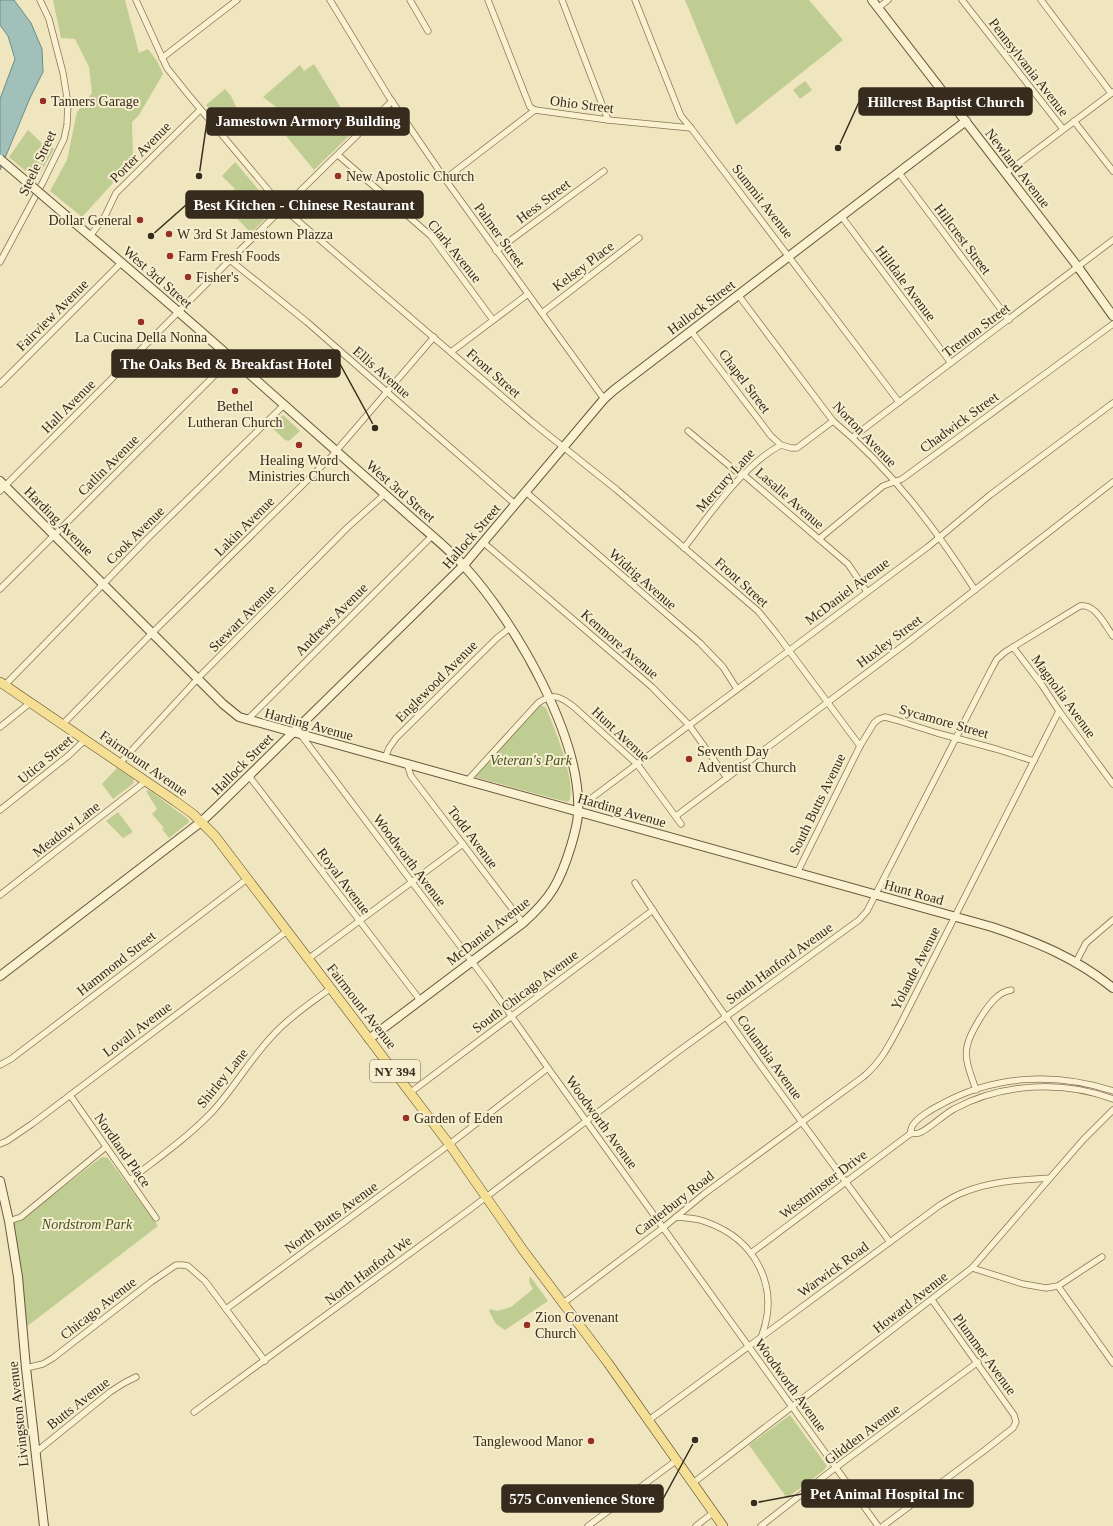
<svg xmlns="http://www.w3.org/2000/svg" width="1113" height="1526" viewBox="0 0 1113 1526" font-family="Georgia,serif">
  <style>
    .green { fill: #c0cd92 }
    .water { fill: #a2c0ba; stroke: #698e88 }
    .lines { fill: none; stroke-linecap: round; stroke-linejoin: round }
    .street-casing { stroke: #877556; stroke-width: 7 }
    .secondary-casing { stroke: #69563a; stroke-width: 10 }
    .primary-casing { stroke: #55422b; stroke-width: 10 }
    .street { stroke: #faf1d1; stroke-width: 5.5 }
    .secondary { stroke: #faf1d1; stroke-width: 8 }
    .primary { stroke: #f4df94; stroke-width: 9 }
    .secondary-bridge-casing { stroke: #69563a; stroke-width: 10; stroke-linecap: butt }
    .secondary-bridge { stroke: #faf1d1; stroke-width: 8 }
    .poi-dot { fill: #982f25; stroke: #f6eece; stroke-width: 1.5 }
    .labels { text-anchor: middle; stroke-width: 4; stroke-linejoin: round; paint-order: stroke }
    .shield { fill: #f6eece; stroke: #706651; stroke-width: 1 }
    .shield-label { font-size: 13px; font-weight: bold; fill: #362b1c }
    .street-label { font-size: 14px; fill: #362b1c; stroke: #f6eece }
    .poi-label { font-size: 14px; fill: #362b1c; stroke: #f6eece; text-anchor: start }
    .park-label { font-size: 14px; font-style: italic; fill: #425322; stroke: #f6eece }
    .leader { fill: none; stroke: #362b1c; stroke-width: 1.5 }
    .callout-dot { fill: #362b1c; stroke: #f6eece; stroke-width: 1.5 }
    .callout { fill: #362b1c; stroke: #362b1c; stroke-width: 1.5 }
    .callout-label { font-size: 15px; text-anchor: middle; font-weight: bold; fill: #fff }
  </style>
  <rect width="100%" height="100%" fill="#efe5be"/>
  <g class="green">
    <path d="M53 0H125L139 53 148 49 157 61 163 74 139 115 132 122 133 161 82 217 50 191 67 160 77 112 92 93 89 67 75 39 61 38Z"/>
    <path d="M685 0H809L843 40 736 125Z"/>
    <path d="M314 64 341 108 333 113 341 108 355 130 314 170 282 131 280 114 276 107 263 97 300 65 304 71Z"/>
    <path d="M805 81 812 90 800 99 793 90Z"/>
    <path d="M225 89 231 96 237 109 220 123 206 105Z"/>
    <path d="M28 130 47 148 50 146 54 149 36 180 9 157Z"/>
    <path d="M235 162 275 209 251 233 223 204 235 189 222 176Z"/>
    <path d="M283 415 300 431 289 441 285 440 271 427Z"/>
    <path d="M541 705 546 708C554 727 577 783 569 801L567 802 475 777 476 774 538 706Z"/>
    <path d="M117 768 133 779 134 783 113 799 102 784Z"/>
    <path d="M149 790 188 819 189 822 169 838 162 829 164 828 152 814 157 809 146 791Z"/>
    <path d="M118 812 133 832 123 838 106 821Z"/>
    <path d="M102 1157 108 1158 158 1226 26 1327 12 1224 27 1215Z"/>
    <path d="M530 1276 548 1301 505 1330 496 1324 489 1311 491 1309 497 1311 511 1307 533 1289 529 1282Z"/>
    <path d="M790 1415 827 1466 823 1471 787 1498 749 1445Z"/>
  </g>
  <path class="water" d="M0 0H14L31 23 42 49 43 72 30 98 0 170V99L15 59 8 36 0 25Z"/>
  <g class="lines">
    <g class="street-casing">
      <g id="street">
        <path d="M136 0 167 68 187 93 284 209 532 422 617 490 758 611 776 633 860 746"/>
        <path d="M330 0 389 97 445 179 604 399"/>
        <path d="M410 0 428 31"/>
        <path d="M488 0 526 97 530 107 535 110"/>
        <path d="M562 0 608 120"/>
        <path d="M635 0 681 116 691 128 899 402"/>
        <path d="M962 0 1063 129"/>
        <path d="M1041 0 1111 93"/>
        <path d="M878 8 888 0"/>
        <path d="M162 58 237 0"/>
        <path d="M1074 121 1113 171"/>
        <path d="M338 155 431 236 493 320"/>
        <path d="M899 173 1009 320"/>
        <path d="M1006 173 1113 92"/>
        <path d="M445 179 535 110 608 120 691 128"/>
        <path d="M842 217 951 363"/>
        <path d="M90 236 105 216 116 193 200 110"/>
        <path d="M496 251 604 171"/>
        <path d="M230 260 307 322 515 504"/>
        <path d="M0 262 43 182 64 139 67 125 68 104 63 73 49 19 40 0"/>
        <path d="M739 296 833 421C890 468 935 528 975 590"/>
        <path d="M542 313 639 238"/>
        <path d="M691 331 771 436 781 445"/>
        <path d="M451 352 528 294"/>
        <path d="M0 384 121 263"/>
        <path d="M688 431 737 472 744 475 848 564 867 592"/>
        <path d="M853 437 1113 240"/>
        <path d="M0 491 230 260 392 101"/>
        <path d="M526 492 700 643 723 667 737 689"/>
        <path d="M819 539 883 486 902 479 1113 324"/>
        <path d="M484 543 652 687 689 725 727 778"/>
        <path d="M684 548C710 514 743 465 781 445L791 448H797L833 421"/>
        <path d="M0 589 232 358"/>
        <path d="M1013 647 1042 685 1059 711 1113 784"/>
        <path d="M5 685 148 538 284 405"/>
        <path d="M247 720 432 536"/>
        <path d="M63 724 152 633 331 457 434 337"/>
        <path d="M0 727 30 703"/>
        <path d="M301 735 488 983 548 1068 878 1526"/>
        <path d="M385 758 389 748 396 738 497 638 511 627"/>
        <path d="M120 763 202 674 348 527 385 494"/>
        <path d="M407 764 411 776 523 923"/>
        <path d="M249 776 420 1000"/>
        <path d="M467 781 538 703C554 692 561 697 574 707L637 764 681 824"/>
        <path d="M593 797 929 546 990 495 1113 403"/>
        <path d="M0 810 68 756 85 740"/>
        <path d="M676 816 908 642 1113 482"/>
        <path d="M797 873 860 746 874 723 879 719 885 717 896 720 937 733 996 749 1034 761"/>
        <path d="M635 883C715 1006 803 1124 890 1242"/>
        <path d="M0 895 146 781"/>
        <path d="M308 959 463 844"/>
        <path d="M1076 962 1086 943 1113 920"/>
        <path d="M0 1065 11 1059 247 879"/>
        <path d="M976 1090C972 1077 964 1061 967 1047 969 1034 987 1005 997 997 1001 993 1006 991 1011 990"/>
        <path d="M411 1092 653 910"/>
        <path d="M70 1095 156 1218"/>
        <path d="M910 1134C911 1131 911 1127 913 1125 917 1118 932 1109 940 1105 993 1075 1055 1072 1113 1091"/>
        <path d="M0 1144 7 1141 32 1124 287 931"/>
        <path d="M130 1180C158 1158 187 1138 212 1112 235 1087 252 1056 276 1032 292 1015 312 1002 331 988"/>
        <path d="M676 1217C686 1218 697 1218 706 1222 755 1239 780 1286 762 1335"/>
        <path d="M9 1221 21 1217 106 1147"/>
        <path d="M751 1253 910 1134C913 1133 916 1134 919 1133 927 1131 944 1114 954 1109 1002 1083 1062 1080 1113 1099"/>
        <path d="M972 1268 1023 1284 1046 1288 1058 1286 1102 1257"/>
        <path d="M1058 1286 1113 1363"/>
        <path d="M562 1304 664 1227 704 1194 863 1077C882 1061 889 1045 901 1023L1059 711"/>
        <path d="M226 1309 442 1150 548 1068"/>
        <path d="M26 1368 43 1364 53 1358 151 1282 176 1265H183L188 1266 205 1281 265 1361"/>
        <path d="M194 1412 469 1210 676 1053 859 920 867 911 992 668 997 659 1005 652 1080 606C1095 603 1105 625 1113 636"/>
        <path d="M649 1420 940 1205C947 1201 954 1196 962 1193 990 1181 1019 1180 1050 1178"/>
        <path d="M36 1452 110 1392 124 1383 136 1377"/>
        <path d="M693 1483 972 1268 1083 1140 1113 1110"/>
        <path d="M588 1526 677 1460"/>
        <path d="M696 1526 714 1512"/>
        <path d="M761 1526 831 1471 978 1362"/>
        <path d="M883 1526 985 1450 1013 1428 1016 1422 1014 1415 932 1300"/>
      </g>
    </g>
    <g class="secondary-casing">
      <g id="secondary">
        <path d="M872 0 1078 267 1113 316"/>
        <path d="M76 224C152 288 226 353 300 419 338 453 376 486 414 520 431 535 450 550 465 567 515 622 583 739 578 815 577 825 574 836 571 846 560 882 551 898 523 923L369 1039"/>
        <path d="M0 481 223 704 239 717 992 927C1037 942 1076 958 1113 988"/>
        <path d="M0 976 201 822 217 807 464 565 604 399 614 390 966 121"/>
        <path d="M0 1181 9 1221 18 1277 26 1368 44 1526"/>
      </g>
    </g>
    <g class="primary-casing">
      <path id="primary" d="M0 682 175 801 193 814 215 836 449 1144 523 1250 608 1363 723 1526"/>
    </g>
    <use href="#street" class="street"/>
    <use href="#secondary" class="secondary"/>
    <use href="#primary" class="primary"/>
    <g class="secondary-bridge-casing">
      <path id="secondary-bridge" d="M0 159 76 224"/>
    </g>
    <use href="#secondary-bridge" class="secondary-bridge"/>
  </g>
  <g class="poi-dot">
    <circle cx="43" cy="101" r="4"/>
    <circle cx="338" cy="176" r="4"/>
    <circle cx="140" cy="220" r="4"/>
    <circle cx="169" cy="234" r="4"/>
    <circle cx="170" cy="256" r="4"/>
    <circle cx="188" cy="277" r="4"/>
    <circle cx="141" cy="322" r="4"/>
    <circle cx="235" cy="391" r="4"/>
    <circle cx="299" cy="445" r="4"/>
    <circle cx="689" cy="759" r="4"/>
    <circle cx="406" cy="1118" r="4"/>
    <circle cx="527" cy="1325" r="4"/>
    <circle cx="591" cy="1441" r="4"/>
  </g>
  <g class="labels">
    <rect class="shield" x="370" y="1060" width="50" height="22" rx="3"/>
    <g class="shield-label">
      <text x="395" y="1076">NY 394</text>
    </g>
    <g class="street-label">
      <text transform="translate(1029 67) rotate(52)" y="5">Pennsylvania Avenue</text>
      <text transform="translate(582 104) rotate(7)" y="5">Ohio Street</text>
      <text transform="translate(140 152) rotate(-45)" y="5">Porter Avenue</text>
      <text transform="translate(37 163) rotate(-65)" y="5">Steele Street</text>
      <text transform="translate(1018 168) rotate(52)" y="5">Newland Avenue</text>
      <text transform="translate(543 201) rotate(-37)" y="5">Hess Street</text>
      <text transform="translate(763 201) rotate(52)" y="5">Summit Avenue</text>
      <text transform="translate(500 235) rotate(54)" y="5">Palmer Street</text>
      <text transform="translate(963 239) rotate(53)" y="5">Hillcrest Street</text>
      <text transform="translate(455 251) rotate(51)" y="5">Clark Avenue</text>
      <text transform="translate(583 266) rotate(-37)" y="5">Kelsey Place</text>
      <text transform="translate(158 277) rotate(41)" y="5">West 3rd Street</text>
      <text transform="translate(906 283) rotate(53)" y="5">Hilldale Avenue</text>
      <text transform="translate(701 307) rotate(-37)" y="5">Hallock Street</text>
      <text transform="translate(52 315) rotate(-45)" y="5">Fairview Avenue</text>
      <text transform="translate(976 330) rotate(-37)" y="5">Trenton Street</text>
      <text transform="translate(382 372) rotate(41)" y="5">Ellis Avenue</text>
      <text transform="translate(494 373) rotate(41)" y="5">Front Street</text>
      <text transform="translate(745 381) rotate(53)" y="5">Chapel Street</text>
      <text transform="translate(68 406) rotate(-45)" y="5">Hall Avenue</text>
      <text transform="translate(959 422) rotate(-36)" y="5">Chadwick Street</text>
      <text transform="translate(865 434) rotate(46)" y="5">Norton Avenue</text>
      <text transform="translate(108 465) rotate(-45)" y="5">Catlin Avenue</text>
      <text transform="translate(725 480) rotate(-48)" y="5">Mercury Lane</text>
      <text transform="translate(401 491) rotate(41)" y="5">West 3rd Street</text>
      <text transform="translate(790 498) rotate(41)" y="5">Lasalle Avenue</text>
      <text transform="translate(59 521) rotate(45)" y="5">Harding Avenue</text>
      <text transform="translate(244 526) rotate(-45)" y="5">Lakin Avenue</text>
      <text transform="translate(135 535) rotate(-45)" y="5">Cook Avenue</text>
      <text transform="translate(471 536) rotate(-49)" y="5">Hallock Street</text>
      <text transform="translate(643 579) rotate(41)" y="5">Widrig Avenue</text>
      <text transform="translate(742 582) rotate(42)" y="5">Front Street</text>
      <text transform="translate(847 591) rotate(-37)" y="5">McDaniel Avenue</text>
      <text transform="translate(242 618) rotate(-45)" y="5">Stewart Avenue</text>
      <text transform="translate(331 619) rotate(-45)" y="5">Andrews Avenue</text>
      <text transform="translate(889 641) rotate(-37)" y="5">Huxley Street</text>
      <text transform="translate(620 644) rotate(41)" y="5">Kenmore Avenue</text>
      <text transform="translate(436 681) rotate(-45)" y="5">Englewood Avenue</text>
      <text transform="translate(1064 696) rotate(54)" y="5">Magnolia Avenue</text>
      <text transform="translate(944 721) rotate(16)" y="5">Sycamore Street</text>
      <text transform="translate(309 724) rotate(15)" y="5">Harding Avenue</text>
      <text transform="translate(621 734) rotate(43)" y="5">Hunt Avenue</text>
      <text transform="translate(45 759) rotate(-40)" y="5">Utica Street</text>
      <text transform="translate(144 763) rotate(35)" y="5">Fairmount Avenue</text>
      <text transform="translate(242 764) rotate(-45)" y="5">Hallock Street</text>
      <text transform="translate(817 804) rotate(-64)" y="5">South Butts Avenue</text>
      <text transform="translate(622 810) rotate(16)" y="5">Harding Avenue</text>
      <text transform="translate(66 829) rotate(-38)" y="5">Meadow Lane</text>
      <text transform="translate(473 837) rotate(53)" y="5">Todd Avenue</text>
      <text transform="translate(410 860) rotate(53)" y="5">Woodworth Avenue</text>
      <text transform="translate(344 881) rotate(53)" y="5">Royal Avenue</text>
      <text transform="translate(914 892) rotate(16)" y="5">Hunt Road</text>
      <text transform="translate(488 931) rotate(-38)" y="5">McDaniel Avenue</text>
      <text transform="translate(116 963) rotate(-38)" y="5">Hammond Street</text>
      <text transform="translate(779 963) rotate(-36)" y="5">South Hanford Avenue</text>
      <text transform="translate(915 968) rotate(-63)" y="5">Yolande Avenue</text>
      <text transform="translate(525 991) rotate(-37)" y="5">South Chicago Avenue</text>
      <text transform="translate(362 1006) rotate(52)" y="5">Fairmount Avenue</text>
      <text transform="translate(137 1029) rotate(-37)" y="5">Lovall Avenue</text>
      <text transform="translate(770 1057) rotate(54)" y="5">Columbia Avenue</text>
      <text transform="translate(222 1078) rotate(-51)" y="5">Shirley Lane</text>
      <text transform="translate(602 1122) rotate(54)" y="5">Woodworth Avenue</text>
      <text transform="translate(123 1150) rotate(55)" y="5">Nordland Place</text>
      <text transform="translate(823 1184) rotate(-37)" y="5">Westminster Drive</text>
      <text transform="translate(674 1203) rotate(-38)" y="5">Canterbury Road</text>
      <text transform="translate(331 1217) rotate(-36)" y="5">North Butts Avenue</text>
      <text transform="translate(833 1269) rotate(-36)" y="5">Warwick Road</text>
      <text transform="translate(368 1270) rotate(-37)" y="5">North Hanford We</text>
      <text transform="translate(910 1302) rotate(-38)" y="5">Howard Avenue</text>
      <text transform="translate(98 1308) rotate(-38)" y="5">Chicago Avenue</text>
      <text transform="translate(985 1354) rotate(54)" y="5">Plummer Avenue</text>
      <text transform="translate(791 1385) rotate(54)" y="5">Woodworth Avenue</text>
      <text transform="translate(78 1403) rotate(-38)" y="5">Butts Avenue</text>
      <text transform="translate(18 1414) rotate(-96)" y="5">Livingston Avenue</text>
      <text transform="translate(862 1434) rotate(-37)" y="5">Glidden Avenue</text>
    </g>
    <g class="poi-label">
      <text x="51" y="106">Tanners Garage</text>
      <text x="346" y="181">New Apostolic Church</text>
      <text x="132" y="225" text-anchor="end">Dollar General</text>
      <text x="177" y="239">W 3rd St Jamestown Plazza</text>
      <text x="178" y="261">Farm Fresh Foods</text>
      <text x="196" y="282">Fisher's</text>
      <text x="141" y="342" text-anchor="middle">La Cucina Della Nonna</text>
      <text x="235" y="411" text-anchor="middle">Bethel<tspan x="235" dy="16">Lutheran Church</tspan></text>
      <text x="299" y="465" text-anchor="middle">Healing Word<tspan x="299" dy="16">Ministries Church</tspan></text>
      <text x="697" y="756">Seventh Day<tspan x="697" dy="16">Adventist Church</tspan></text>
      <text x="414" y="1123">Garden of Eden</text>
      <text x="535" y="1322">Zion Covenant<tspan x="535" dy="16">Church</tspan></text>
      <text x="583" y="1446" text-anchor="end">Tanglewood Manor</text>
    </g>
    <g class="park-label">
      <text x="531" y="765">Veteran's Park</text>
      <text x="87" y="1229">Nordstrom Park</text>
    </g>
  </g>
  <path class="leader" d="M838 148L859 102M199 176L207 121M151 236L186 205M375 428L340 364M754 1503L802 1494M695 1440L663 1499"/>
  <g class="callout-dot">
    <circle cx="838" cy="148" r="4"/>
    <circle cx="199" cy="176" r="4"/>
    <circle cx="151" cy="236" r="4"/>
    <circle cx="375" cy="428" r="4"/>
    <circle cx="754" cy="1503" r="4"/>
    <circle cx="695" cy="1440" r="4"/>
  </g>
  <g class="callout">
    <rect x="859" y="88" width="173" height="27" rx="4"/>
    <rect x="207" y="108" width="202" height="27" rx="4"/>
    <rect x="186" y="191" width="237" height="27" rx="4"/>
    <rect x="112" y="350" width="228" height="27" rx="4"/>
    <rect x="802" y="1480" width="171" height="27" rx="4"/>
    <rect x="502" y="1485" width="161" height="27" rx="4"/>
  </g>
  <g class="callout-label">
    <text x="946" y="107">Hillcrest Baptist Church</text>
    <text x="308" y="126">Jamestown Armory Building</text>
    <text x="304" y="210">Best Kitchen - Chinese Restaurant</text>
    <text x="226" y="369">The Oaks Bed &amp; Breakfast Hotel</text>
    <text x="887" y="1499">Pet Animal Hospital Inc</text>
    <text x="582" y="1504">575 Convenience Store</text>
  </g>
</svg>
